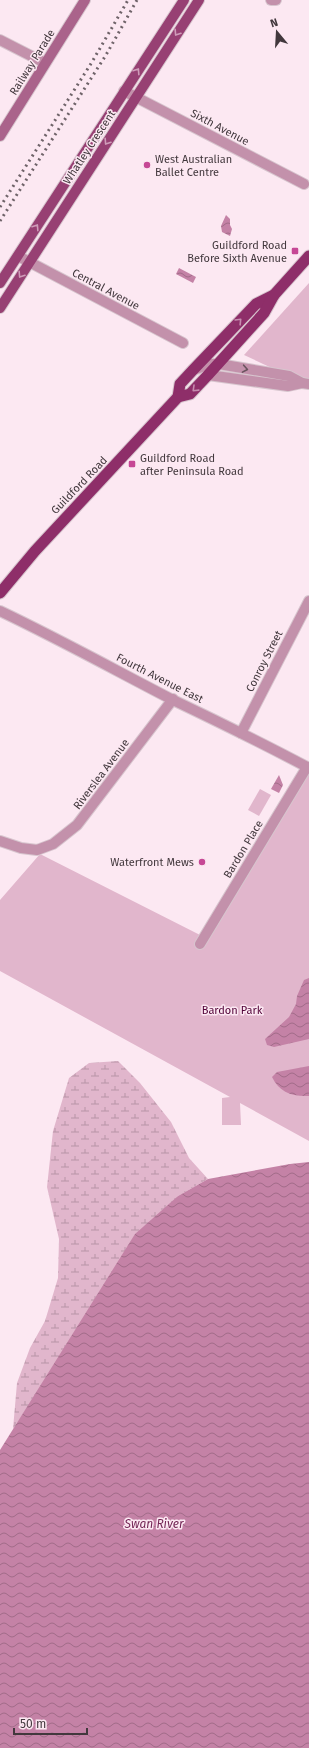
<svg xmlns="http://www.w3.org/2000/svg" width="309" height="1748" viewBox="0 0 309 1748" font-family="'Fira Sans',sans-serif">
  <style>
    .wetland { fill: url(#wetland-marsh) }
    .park { fill: #e1b6cc }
    .water { fill: url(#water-waves) }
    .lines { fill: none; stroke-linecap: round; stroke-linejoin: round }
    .minor-casing { stroke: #d7c5ce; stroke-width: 12 }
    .tertiary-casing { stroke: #d7c5ce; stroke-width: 12 }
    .secondary-casing { stroke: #d7c5ce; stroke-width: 12 }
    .primary-casing { stroke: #d7c5ce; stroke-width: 12 }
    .trunk-casing { stroke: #d7c5ce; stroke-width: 13 }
    .minor { stroke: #c391ab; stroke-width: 10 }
    .tertiary { stroke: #c391ab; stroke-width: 10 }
    .secondary { stroke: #aa638b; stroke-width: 10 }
    .primary { stroke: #974073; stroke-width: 10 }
    .trunk { stroke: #8e2e69; stroke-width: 11 }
    .rail { stroke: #6f6369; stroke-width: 3; stroke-dasharray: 2 4; stroke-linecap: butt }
    .oneway { stroke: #cf9cb9 }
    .oneway2 { stroke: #c58bae }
    .oneway3 { stroke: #69535e }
    .poi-dot { fill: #c64795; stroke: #fce8f2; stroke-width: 1.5 }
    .labels { text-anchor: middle; stroke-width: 3; stroke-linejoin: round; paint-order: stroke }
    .street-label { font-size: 11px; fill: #42383d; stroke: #fce8f2 }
    .poi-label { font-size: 11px; fill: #42383d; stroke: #fce8f2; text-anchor: start }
    .park-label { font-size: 11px; fill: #500036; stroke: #fce8f2 }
    .water-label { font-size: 12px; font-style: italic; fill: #722454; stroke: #fce8f2 }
  </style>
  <defs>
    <pattern id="wetland-marsh" width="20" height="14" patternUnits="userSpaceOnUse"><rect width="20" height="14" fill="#e1b6cc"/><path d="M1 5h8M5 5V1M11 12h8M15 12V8" fill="none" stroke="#b895a7"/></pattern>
    <pattern id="water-waves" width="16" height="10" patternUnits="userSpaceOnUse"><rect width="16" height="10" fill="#c482a6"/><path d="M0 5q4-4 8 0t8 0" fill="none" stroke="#a16b88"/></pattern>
  </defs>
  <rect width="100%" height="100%" fill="#fce8f2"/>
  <path class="wetland" d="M118 1061 140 1083 171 1122 189 1158 208 1179 178 1196 13 1429 17 1383 30 1348 45 1321 58 1278 59 1239 47 1187 53 1131 69 1078 89 1063Z"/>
  <g class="park">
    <path d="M309 283V381L289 376 244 355Z"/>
    <path d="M309 770V1141L240 1103 241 1125H222V1098L230 1097 0 971V900L40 854 204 937Z"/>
    <path d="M260 789 271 795 259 816 248 810Z"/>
  </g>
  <g class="water">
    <path d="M226 215 230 219V225L232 229 230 236 222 232 221 226Z"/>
    <path d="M179 268 196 277 193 283 176 274Z"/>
    <path d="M279 775 283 785 279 793 271 789Z"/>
    <path d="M309 978V1039L274 1047 267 1045 265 1039 289 1017 296 1004 297 996 304 980Z"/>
    <path d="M309 1066V1096C292 1097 279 1092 272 1077L277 1072Z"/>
    <path d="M309 1162V1748H0V1450L135 1234 178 1196 208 1179 290 1164Z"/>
  </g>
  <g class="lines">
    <g class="minor-casing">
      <g id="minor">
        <path d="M0 40 45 63"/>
        <path d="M124 91 304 184"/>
        <path d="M18 256 183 343"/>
        <path d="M0 611C59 639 115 670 173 700 219 722 264 744 309 768"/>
        <path d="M241 733 309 601"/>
        <path d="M0 841 21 848 37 850 53 844 77 825 173 699"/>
        <path d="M200 944 307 767"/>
      </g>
    </g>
    <g class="tertiary-casing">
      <g id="tertiary">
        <path d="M271 0H276"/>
        <path d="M193 370 211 364H219L289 376 302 383 309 384"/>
        <path d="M208 375 288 386 302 383"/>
      </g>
    </g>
    <g class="secondary-casing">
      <path id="secondary" d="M0 136 85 0"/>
    </g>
    <g class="primary-casing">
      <g id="primary">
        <path d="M0 283 184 0"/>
        <path d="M0 308 199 0"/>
      </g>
    </g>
    <g class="trunk-casing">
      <g id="trunk">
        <path d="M178 397 180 384 193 370 256 304 274 295"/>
        <path d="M0 593 35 551 178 397 190 394 208 375 264 313 274 295 309 256"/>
      </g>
    </g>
    <use href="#minor" class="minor"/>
    <use href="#tertiary" class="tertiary"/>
    <use href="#secondary" class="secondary"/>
    <use href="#primary" class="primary"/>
    <use href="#trunk" class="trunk"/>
    <g class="rail">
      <path d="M0 207 92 62 128 0"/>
      <path d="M0 221 106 55 137 0"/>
    </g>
  </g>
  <defs><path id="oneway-chevron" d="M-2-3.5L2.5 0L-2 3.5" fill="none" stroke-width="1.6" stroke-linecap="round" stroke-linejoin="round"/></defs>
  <g class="oneway">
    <use href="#oneway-chevron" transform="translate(177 33) rotate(123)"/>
    <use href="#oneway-chevron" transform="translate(137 71) rotate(-57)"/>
    <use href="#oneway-chevron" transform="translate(107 142) rotate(123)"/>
    <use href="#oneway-chevron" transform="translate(36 227) rotate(-57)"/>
    <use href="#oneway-chevron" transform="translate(21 275) rotate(123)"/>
  </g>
  <g class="oneway2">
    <use href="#oneway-chevron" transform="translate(239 321) rotate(-46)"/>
    <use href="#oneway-chevron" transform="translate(195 389) rotate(136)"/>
  </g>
  <use class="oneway3" href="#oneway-chevron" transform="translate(245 369) rotate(10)"/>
  <g class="poi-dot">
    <circle cx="147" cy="165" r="4"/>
    <rect x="291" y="247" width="8" height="8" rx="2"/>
    <rect x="128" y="460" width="8" height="8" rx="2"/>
    <circle cx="202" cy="862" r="4"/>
  </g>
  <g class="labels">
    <g class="street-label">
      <text transform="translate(32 62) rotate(-58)" y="4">Railway Parade</text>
      <text transform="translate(220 127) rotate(28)" y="4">Sixth Avenue</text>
      <text transform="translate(89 147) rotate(-57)" y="4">Whatley Crescent</text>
      <text transform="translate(106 289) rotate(28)" y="4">Central Avenue</text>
      <text transform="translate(79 485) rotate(-46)" y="4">Guildford Road</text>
      <text transform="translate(264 661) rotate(-63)" y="4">Conroy Street</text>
      <text transform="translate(160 678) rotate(27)" y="4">Fourth Avenue East</text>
      <text transform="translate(101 774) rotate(-53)" y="4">Riverslea Avenue</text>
      <text transform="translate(243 849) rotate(-59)" y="4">Bardon Place</text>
    </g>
    <g class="poi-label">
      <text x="155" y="163">West Australian<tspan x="155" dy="13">Ballet Centre</tspan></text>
      <text x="287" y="249" text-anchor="end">Guildford Road<tspan x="287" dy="13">Before Sixth Avenue</tspan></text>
      <text x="140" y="462">Guildford Road<tspan x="140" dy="13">after Peninsula Road</tspan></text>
      <text x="194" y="866" text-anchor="end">Waterfront Mews</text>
    </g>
    <g class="park-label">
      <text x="232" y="1014">Bardon Park</text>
    </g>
    <g class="water-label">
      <text x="154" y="1528">Swan River</text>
    </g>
  </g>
  <g transform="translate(277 32) rotate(342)" stroke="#fce8f2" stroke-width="3" paint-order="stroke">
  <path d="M0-3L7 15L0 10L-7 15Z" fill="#42383d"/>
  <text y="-6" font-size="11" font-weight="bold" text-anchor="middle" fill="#42383d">N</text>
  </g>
  <path d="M14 1728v6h73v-6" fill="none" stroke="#42383d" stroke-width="2"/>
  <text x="20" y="1728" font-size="12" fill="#42383d" stroke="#fce8f2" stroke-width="3" paint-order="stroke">50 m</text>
</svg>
